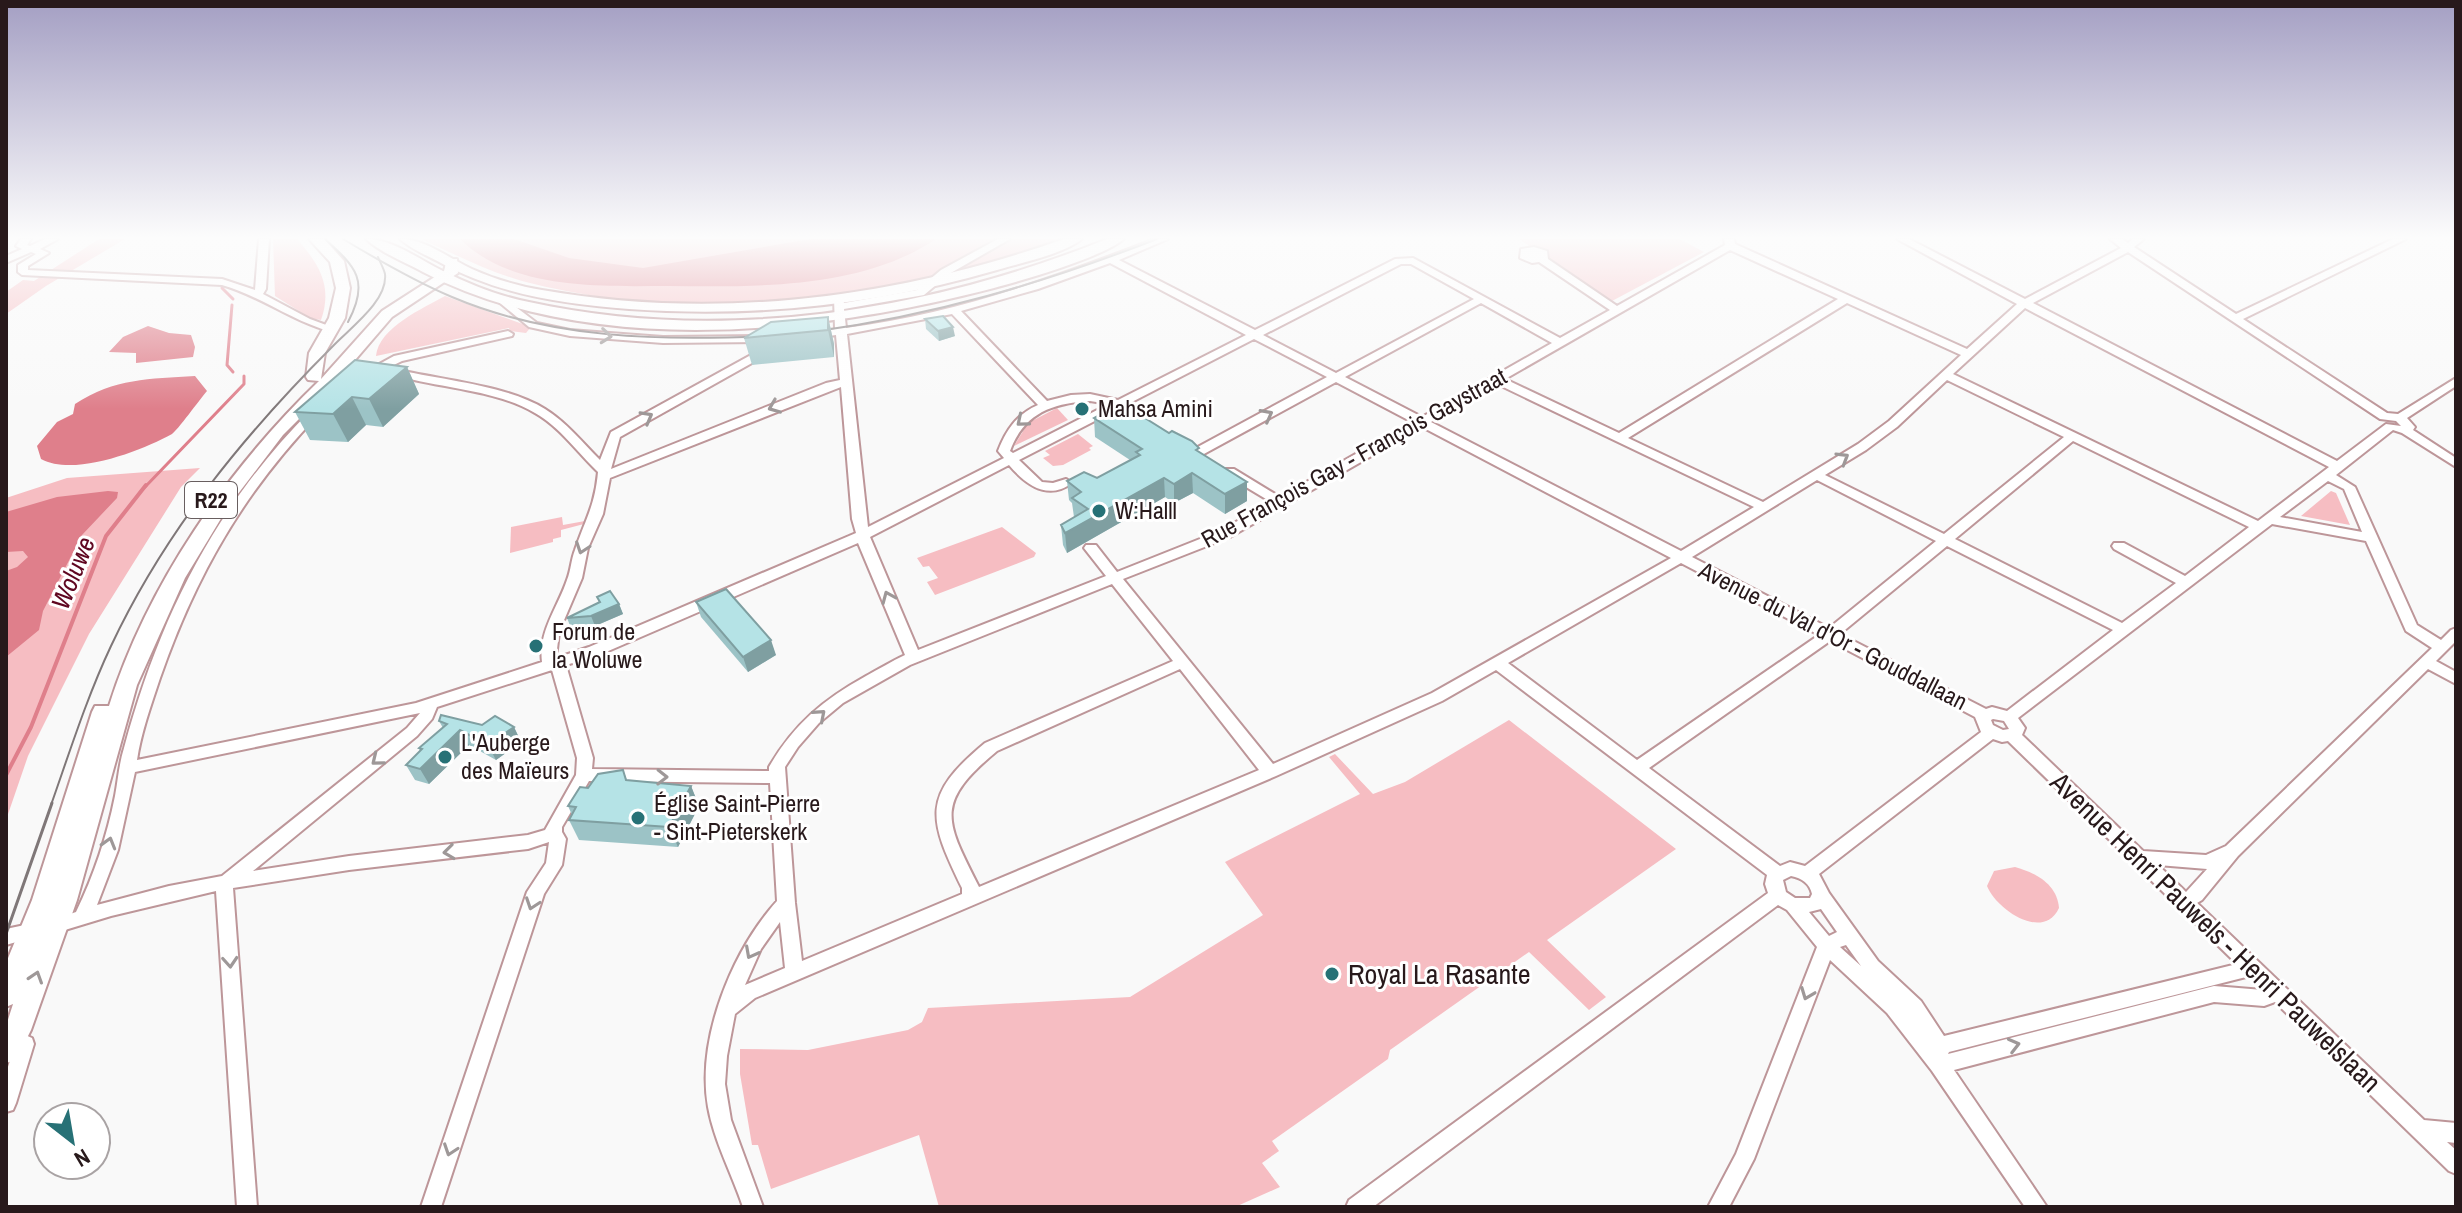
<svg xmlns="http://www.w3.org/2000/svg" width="2462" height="1213" viewBox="0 0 2462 1213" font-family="'Archivo Narrow',sans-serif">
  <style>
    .green { fill: #f6bdc2 }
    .water { fill: #df7f8b }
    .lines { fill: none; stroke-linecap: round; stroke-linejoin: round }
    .stream-far1 { stroke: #df7f8b; stroke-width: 3 }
    .stream { stroke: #df7f8b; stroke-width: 4 }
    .minor-casing { stroke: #bd9699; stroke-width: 4 }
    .major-casing { stroke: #bd9699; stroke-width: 4 }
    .highway-casing { stroke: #bd9699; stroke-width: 4 }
    .minor { fill: #fff; fill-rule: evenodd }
    .major { fill: #fff; fill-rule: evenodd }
    .highway { fill: #fff; fill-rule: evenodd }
    .tram-far1 { stroke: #7f7778; stroke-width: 2 }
    .tram { stroke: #7f7778; stroke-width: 3 }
    .wall { fill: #9cc3c6 }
    .shaded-wall { fill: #7f9fa1 }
    .building { fill: #b5e3e6; stroke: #7f9fa1; stroke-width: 2 }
    .oneway { stroke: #9e9898 }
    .poi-dot { fill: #277176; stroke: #fff; stroke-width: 3 }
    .labels { text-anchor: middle; stroke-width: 6; stroke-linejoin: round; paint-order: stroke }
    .shield { fill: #fff; stroke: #685e5f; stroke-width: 2 }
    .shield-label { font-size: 22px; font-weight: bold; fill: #28191b }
    .poi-label { font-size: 24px; fill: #28191b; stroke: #fff; text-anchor: start }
    .street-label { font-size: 24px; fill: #28191b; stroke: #fff }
    .water-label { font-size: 26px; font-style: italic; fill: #5f0620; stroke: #fff }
    .near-street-label { font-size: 28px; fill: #28191b; stroke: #fff }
    .near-poi-label { font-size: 28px; fill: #28191b; stroke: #fff; text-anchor: start }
  </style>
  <rect width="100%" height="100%" fill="#f9f9f9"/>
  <g class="green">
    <path d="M99 239H125L46 286 6 314V292L23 280 34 281Z"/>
    <path d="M273 239H297C319 264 333 286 321 320L310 318 275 296Z"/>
    <path d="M421 239H1059C1029 249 999 262 967 271 826 308 665 319 522 281 487 271 454 254 421 239Z"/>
    <path d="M1519 239H1680L1704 252 1612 301Z"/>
    <path d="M445 296 531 327 526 333 510 331 509 328 376 356C379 327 424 308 445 296Z"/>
    <path d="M1057 408 1068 420 1014 446 1028 423Z"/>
    <path d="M1078 434 1093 446 1089 448 1091 450 1063 465 1053 466 1043 458 1050 455 1045 451Z"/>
    <path d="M200 468 181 487 89 634 28 756 6 820V498L67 478Z"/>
    <path d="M2331 491 2336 493 2350 525 2301 516Z"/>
    <path d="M562 517 563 525 585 521 584 524 561 530V537L553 539V542L510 553 511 527Z"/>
    <path d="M1002 527 1036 553 1034 557 935 595 927 582 938 578 929 566 923 567 917 558Z"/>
    <path d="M1509 720 1676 849 1547 940 1606 997 1589 1010 1529 952 1390 1050 1388 1059 1272 1141 1279 1151 1262 1163 1280 1187 1235 1207H939L919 1135 771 1189 758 1145H752L740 1074V1049L808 1050 908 1030 922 1022 928 1008 1130 997 1263 915 1225 862 1360 794 1329 757 1335 754 1373 794 1405 782Z"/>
    <path d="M2015 867C2036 873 2057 884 2059 908 2043 942 1996 909 1987 886L1994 871Z"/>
  </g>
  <g class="water">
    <path d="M460 239H514L569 258 643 268 810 239H936C862 289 756 287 669 286 600 286 513 291 460 239Z"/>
    <path d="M148 326 169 333 191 335 195 347 193 357 136 363V353L109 352 123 337Z"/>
    <path d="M195 376 207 391C200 399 177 431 172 434 141 451 74 477 41 459L37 446 57 422 73 414 75 404C115 378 149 379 195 376Z"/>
    <path d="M108 491 118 492 117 498 82 535 43 611 39 630 6 657V571L17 567 28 557 23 551 6 552V512L57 497Z"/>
  </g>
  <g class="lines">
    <g class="stream-far1">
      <path d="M223 285 222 288 233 299"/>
      <path d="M232 305 227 365 233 372"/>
      <path d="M145 487 244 384V376"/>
    </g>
    <path class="stream" d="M6 775 31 727 106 536 146 485"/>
    <g class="minor-casing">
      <g id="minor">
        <path d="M21 239H31L27 245 30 246 45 239H58L40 249 49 253 28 266V270L222 279 255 290 259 239H269L266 289 263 294 310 319 337 329 332 332C291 321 261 296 222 285L22 275 18 272V265L36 254 31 252 6 263V256L22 249 16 246Z"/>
        <path d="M998 239H1010L949 274 924 295 844 309 846 328C953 314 1055 278 1154 239H1168L1119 260 1255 330 1395 259 1413 258 1560 338 1610 310 1539 262 1532 263 1520 258 1521 249 1534 247 1547 251 1548 259 1617 306 1725 245 1724 239H1734L1735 244 1967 349 2017 304 1897 239H1909L2025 299 2121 248 2110 239H2122L2128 243 2133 239H2144L2134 247 2236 314 2393 239H2406L2243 319 2387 413 2398 414 2456 378V386L2407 418 2415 427 2413 430 2456 458V467L2402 433 2393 430 2336 475 2355 487 2417 625 2441 640 2451 630 2456 628V641L2436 661 2456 672V684L2428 669 2238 856 2202 900 2197 903 2424 1120 2456 1123V1143L2447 1142 2456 1150V1174L2449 1171 2275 1002 2264 1006 2214 1002 1954 1070 2047 1207H2025L1932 1071 1887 1013 1830 960 1754 1159 1729 1207H1708L1736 1154 1817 947 1787 910 1778 905 1373 1207H1346L1349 1200 1768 893 1765 884 1767 875 1496 670 1442 701 1276 776 755 998 735 1014 727 1056 725 1084 731 1120 763 1207H743C732 1174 714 1141 708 1107 696 1039 732 951 777 901L770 783 589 781 562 827V832L566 839 562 865 544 894 441 1207H421L527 892 546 863 549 842 528 849 349 870 233 888 257 1207H237L216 891 111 916 55 933 49 931 46 926 49 921 76 912C94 875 107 836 115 796 118 780 119 764 124 748 160 616 214 508 311 410H319V414C243 493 196 575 160 678 151 705 141 733 137 760L416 703 542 662C538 632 558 607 567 580 571 570 571 560 575 550 585 520 595 506 598 472 578 453 560 427 535 413 495 389 436 388 391 374V370L395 369C440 380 507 385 545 409 566 422 583 443 600 460L611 432 760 350H768V354L620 437 611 469 826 383 840 380 836 335 815 338 810 335 815 332 835 329 834 298H842L844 303 917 290 941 270ZM1730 250 1838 299 1619 433 1505 379ZM2128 252 2380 419 2396 421 2401 426 2386 424 2337 461 2033 303ZM1110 263 1246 335 1118 400 1090 394 1071 395 1047 401 961 311 1038 289ZM1401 264H1411L1474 299 1336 373 1263 335ZM1481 303 1552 343 1422 417 1345 377ZM1847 303 1961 355 1889 421 1858 444 1763 502 1628 438ZM2025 308 2329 467 2258 521 1953 374ZM952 314 1038 405C1017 414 1006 430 998 451L1004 458 868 527 847 334ZM1254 339 1327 377 1194 449 1192 452 1194 455H1202L1336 382 1412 422 1280 497 1234 469H1226L1224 472 1226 475 1271 502 1220 531 1117 572 1096 545H1086L1084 548 1106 576 918 650 870 537 1009 465C1026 485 1048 501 1072 483L1066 479 1053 483 1042 482 1019 460 1120 408H1128V404ZM1947 380 2064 437 1944 534 1825 475 1866 450 1897 427ZM1497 384 1754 507 1681 551 1431 422ZM841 387 852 519 856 533 589 647 556 658 559 632 582 578 588 548 603 514 610 478ZM1090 401 1109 404 1013 453 1010 451C1024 413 1053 403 1090 401ZM1422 427 1671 558 1432 693 1273 764 1123 579 1230 537ZM2073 441 2249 527 2185 576 2124 543H2114L2112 546 2114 549 2176 583 2122 623 1955 539ZM1817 480 1936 541 1829 628 1692 557ZM2328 481 2344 489 2362 532 2280 517ZM2272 524 2366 541 2406 631 2432 648 2226 846 2206 855 2143 851 2022 735 2025 728 2018 718ZM858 543 905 655C892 661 879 669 866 676 823 700 794 724 769 767V771L592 769 593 758 566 665 599 655ZM1947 546 2113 630 2007 711 1992 707 1986 709 1840 634ZM1681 563 1819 635 1637 760 1508 663ZM1112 584 1173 661 985 743C921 796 928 818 962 888V894L802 961 795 903 785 767 798 747 819 723 843 703 910 665ZM1830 641 1975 717 1981 732 1805 866 1790 862 1780 866 1649 768ZM1180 669 1259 770 979 887C945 820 934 803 997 751ZM552 670 577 758 576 775 545 830 528 835 349 856 253 871 417 736 432 719 437 707ZM420 713 407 728 222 876 169 886 97 905 118 850 135 772ZM1993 719 2004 721 2009 729 2003 730 1993 725 1991 720ZM1993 739 2002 742 2008 741 2237 964 1944 1036 1921 1001 1878 961 1829 893 1819 874ZM2158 865 2207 869 2186 892ZM1791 876C1802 878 1810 884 1812 894L1810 898H1795L1786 892 1783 880ZM1821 909 1837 932 1829 936 1809 912ZM780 922 785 968 745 985 761 949ZM1846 945 1861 966 1840 947ZM2250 976 2263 990 2214 986 1948 1054 1949 1052Z"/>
        <path d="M504 298 537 323 570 330 663 337 762 336 767 339 762 342 663 343 570 336 529 327 500 303V299Z"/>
        <path d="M508 331 513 334 512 336 402 361 371 376 367 377 361 374 394 356Z"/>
        <path d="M34 923 40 925 43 930 40 935 6 945V929Z"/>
        <path d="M14 1030 32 1038 34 1044 16 1103 13 1110 6 1112V1073L14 1048 7 1045 6 1036Z"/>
      </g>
    </g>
    <g class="major-casing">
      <g id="major">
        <path d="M366 239C393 239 418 259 443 271 471 285 498 296 529 302 721 344 926 312 1107 239H1124C1103 257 1024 280 994 288 818 334 591 359 423 272 405 262 381 253 366 239Z"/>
        <path d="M400 239C426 239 448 258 472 269 494 279 518 286 542 290 718 321 896 298 1064 239H1082C1064 254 1020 263 997 270 877 305 754 318 629 309 564 304 500 295 441 263 428 256 411 249 400 239Z"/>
      </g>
    </g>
    <g class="highway-casing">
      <path id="highway" d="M309 239H324L344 261 350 288 345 318 325 353 321 379 382 311 444 271 447 259H457L458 273 392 317 337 381 283 435 228 507 185 578 137 685 77 900 31 1030 16 1060 6 1063V1026L13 1004 6 1007V963L32 900 92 712 95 706H109C148 583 228 469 319 381L308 380 306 377 309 353 329 318 336 288 330 262Z"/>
    </g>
    <use href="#minor" class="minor"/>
    <use href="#major" class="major"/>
    <use href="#highway" class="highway"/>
    <g class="tram-far1">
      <path d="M325 239C356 267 370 281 348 322"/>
      <path d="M343 239C378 260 414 281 452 297 551 339 661 341 767 336"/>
      <path d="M811 332C932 316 1044 283 1157 239"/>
      <path d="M51 805C70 751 87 697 111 646 165 531 244 435 333 346 350 328 388 301 385 274 384 269 380 262 378 257"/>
    </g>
    <path class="tram" d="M6 934 52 803"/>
  </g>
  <g class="wall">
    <path d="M828 317 834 344V357L752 365 744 338Z"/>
    <path d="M925 319 955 336 939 341 926 329Z"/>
    <path d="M407 367 419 394 383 427 366 425 348 442 310 440 295 412Z"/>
    <path d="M1094 418 1200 452 1247 501 1225 514 1193 493 1174 503 1165 497 1067 553 1063 545 1061 525 1074 517 1072 503 1069 500 1067 481 1097 478 1130 460 1095 437Z"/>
    <path d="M597 597 619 604 623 614 595 626 571 628 567 618 599 602Z"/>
    <path d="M696 602 776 655 748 672 701 617Z"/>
    <path d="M439 721 514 727 521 742 496 760 469 745 429 784 415 780 406 765 420 751 419 748 443 728Z"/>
    <path d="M623 770 627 780 691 786 699 806 678 847 579 840 569 820 572 815 568 806 588 788Z"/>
  </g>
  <g class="shaded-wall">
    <path d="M828 317 834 344V357L828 330Z"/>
    <path d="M953 327 955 336 939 341 938 331Z"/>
    <path d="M407 367 419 394 383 427 369 399Z"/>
    <path d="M352 397 366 425 348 442 333 414Z"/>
    <path d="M1192 473 1193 493 1174 503V484Z"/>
    <path d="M1164 478 1165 497 1067 553 1065 533Z"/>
    <path d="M1247 482V501L1225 514V494Z"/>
    <path d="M619 604 623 614 595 626 591 616Z"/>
    <path d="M771 640 776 655 748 672 743 657Z"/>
    <path d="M514 727 521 742 496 760 488 745Z"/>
    <path d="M460 730 469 745 429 784 420 769Z"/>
    <path d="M691 786 699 806 678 847 669 827Z"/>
  </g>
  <g class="building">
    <path d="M943 316 953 327 938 331 925 319Z"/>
    <path d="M828 317V330L744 338 771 322Z"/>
    <path d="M355 360 407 367 369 399 352 397 333 414 295 412Z"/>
    <path d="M1121 403 1169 433 1172 431 1192 441 1199 448 1196 450 1247 482 1225 494 1192 473 1174 484 1164 478 1065 533 1061 525 1088 509 1072 498 1081 492 1067 481 1084 472 1097 478 1140 455 1136 452 1142 449 1094 418Z"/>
    <path d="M726 589 771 640 743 657 696 602Z"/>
    <path d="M610 591 619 604 591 616 567 618 600 602 597 597Z"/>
    <path d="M441 715 482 725 495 716 514 727 488 745 460 730 420 769 406 765 422 749 419 748 447 724 439 721Z"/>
    <path d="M623 770 626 780 691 786 669 827 569 820 576 807 568 806 580 787 588 788 598 774Z"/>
  </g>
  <defs><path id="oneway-chevron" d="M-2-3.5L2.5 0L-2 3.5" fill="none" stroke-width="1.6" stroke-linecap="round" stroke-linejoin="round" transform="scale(2)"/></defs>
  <g class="oneway">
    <use href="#oneway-chevron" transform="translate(606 336) rotate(6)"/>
    <use href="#oneway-chevron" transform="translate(774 407) rotate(158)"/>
    <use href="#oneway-chevron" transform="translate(1267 415) rotate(-28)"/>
    <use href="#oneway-chevron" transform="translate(647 417) rotate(-29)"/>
    <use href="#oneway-chevron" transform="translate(1022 421) rotate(140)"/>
    <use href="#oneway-chevron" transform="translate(1843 458) rotate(-31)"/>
    <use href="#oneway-chevron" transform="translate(582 548) rotate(109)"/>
    <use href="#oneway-chevron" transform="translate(888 597) rotate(-113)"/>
    <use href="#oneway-chevron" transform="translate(820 715) rotate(-41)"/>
    <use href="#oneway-chevron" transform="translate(377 760) rotate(141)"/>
    <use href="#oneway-chevron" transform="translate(662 777) rotate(1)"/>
    <use href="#oneway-chevron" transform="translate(109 843) rotate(-74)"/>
    <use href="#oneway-chevron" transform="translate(449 852) rotate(173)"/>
    <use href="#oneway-chevron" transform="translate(532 904) rotate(109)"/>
    <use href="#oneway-chevron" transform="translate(751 953) rotate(118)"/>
    <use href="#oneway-chevron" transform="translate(230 962) rotate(86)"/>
    <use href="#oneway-chevron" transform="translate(36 977) rotate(-72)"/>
    <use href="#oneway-chevron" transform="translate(1807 994) rotate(111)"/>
    <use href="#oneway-chevron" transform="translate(2014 1045) rotate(-14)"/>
    <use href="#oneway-chevron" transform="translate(450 1150) rotate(109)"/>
  </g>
  <linearGradient id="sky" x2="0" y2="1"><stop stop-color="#a49fc3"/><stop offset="0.58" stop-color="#fcfcfc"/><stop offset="1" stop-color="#fcfcfc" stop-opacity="0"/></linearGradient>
  <rect width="2462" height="409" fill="url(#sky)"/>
  <g class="poi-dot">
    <circle cx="1082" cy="409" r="8"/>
    <circle cx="1099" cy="511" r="8"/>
    <circle cx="536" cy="646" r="8"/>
    <circle cx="445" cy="757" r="8"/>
    <circle cx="638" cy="818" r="8"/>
    <circle cx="1332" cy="974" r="8"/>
  </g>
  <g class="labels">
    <rect class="shield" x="185" y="482" width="52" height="36" rx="6"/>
    <g class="shield-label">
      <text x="211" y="508">R22</text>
    </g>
    <g class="poi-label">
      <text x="1098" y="417">Mahsa Amini</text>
      <text x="1115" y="519">W:Halll</text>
      <text x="552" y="640">Forum de<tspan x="552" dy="28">la Woluwe</tspan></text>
      <text x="461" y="751">L'Auberge<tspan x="461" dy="28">des Maïeurs</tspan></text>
      <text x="654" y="812">Église Saint-Pierre<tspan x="654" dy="28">- Sint-Pieterskerk</tspan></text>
    </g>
    <g class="street-label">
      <text transform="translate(1354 458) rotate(-29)" y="8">Rue François Gay - François Gaystraat</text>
      <text transform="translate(1833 636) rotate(27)" y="8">Avenue du Val d'Or - Gouddallaan</text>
    </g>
    <g class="water-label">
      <text transform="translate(73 573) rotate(-68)" y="9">Woluwe</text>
    </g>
    <g class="near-street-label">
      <text transform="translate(2216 932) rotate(44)" y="10">Avenue Henri Pauwels - Henri Pauwelslaan</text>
    </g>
    <g class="near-poi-label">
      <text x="1348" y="984">Royal La Rasante</text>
    </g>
  </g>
  <rect width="2462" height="1213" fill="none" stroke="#28191b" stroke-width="16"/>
  <g transform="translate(72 1141) rotate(149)"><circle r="38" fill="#ffffff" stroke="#a9a3a4" stroke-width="2"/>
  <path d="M0-6L14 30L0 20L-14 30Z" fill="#277176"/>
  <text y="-12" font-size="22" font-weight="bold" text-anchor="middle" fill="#28191b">N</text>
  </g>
</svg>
